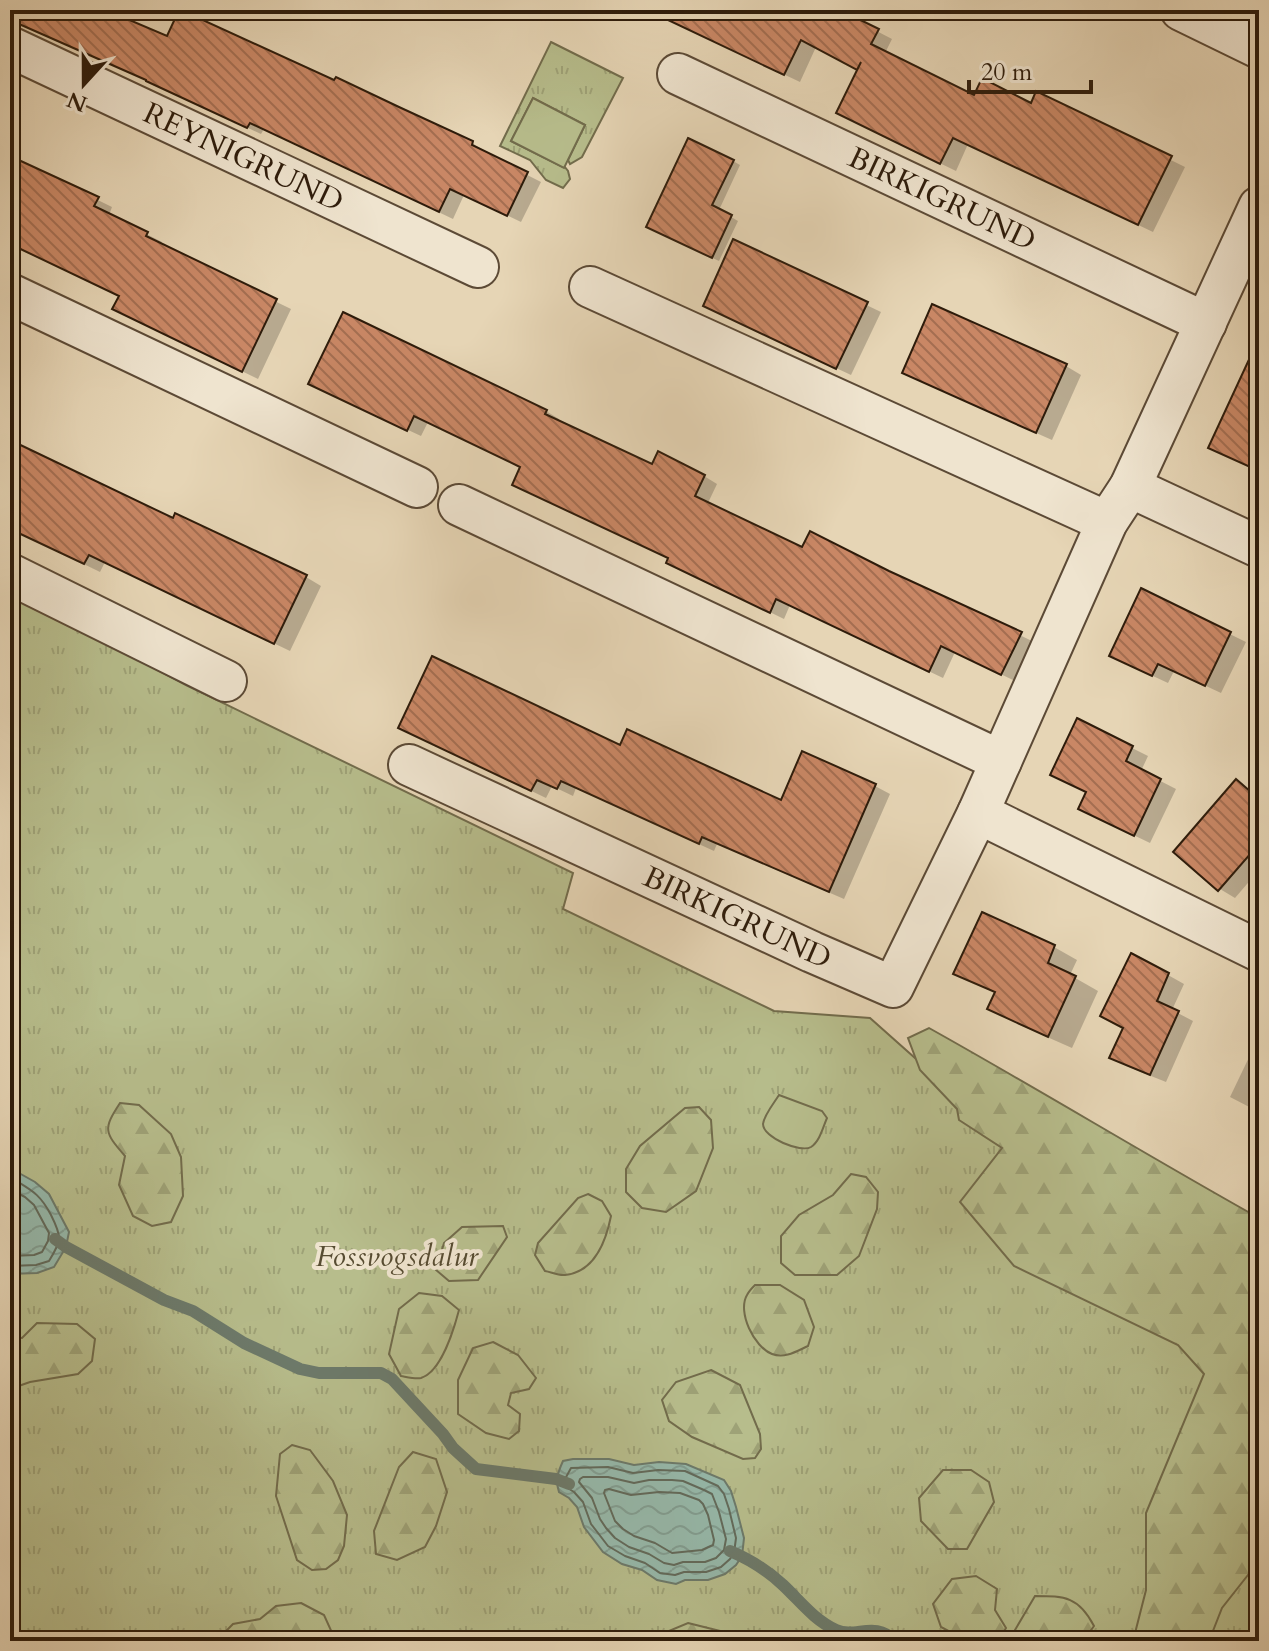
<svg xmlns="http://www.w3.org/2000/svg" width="1269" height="1651" viewBox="0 0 1269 1651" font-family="Cardo,serif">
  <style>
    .grass { fill: url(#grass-tufts); stroke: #726c4c; stroke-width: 2 }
    .forest { fill: url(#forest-firs); stroke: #726c4c; stroke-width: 2 }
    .park { fill: #b7bd8c; stroke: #726c4c; stroke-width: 2 }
    .water { fill: url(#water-waves); stroke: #6c7a6b; stroke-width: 2 }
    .shadow { fill: #0003 }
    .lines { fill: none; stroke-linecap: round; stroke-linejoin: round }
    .shore { stroke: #626a5b; stroke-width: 2 }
    .stream { stroke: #6c7a6b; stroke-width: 12 }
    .building { fill: url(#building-back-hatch); stroke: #2e1c0b; stroke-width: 2 }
    .street-casing { stroke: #5c4a36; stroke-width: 44 }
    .street { stroke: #efe4cf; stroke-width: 40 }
    .labels { text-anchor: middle; stroke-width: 8; stroke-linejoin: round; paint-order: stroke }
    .street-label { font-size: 30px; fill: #2e1c0b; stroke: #efe4cf }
    .park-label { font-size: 30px; font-style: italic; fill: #574c32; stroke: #efe4cf }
  </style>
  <defs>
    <pattern id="grass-tufts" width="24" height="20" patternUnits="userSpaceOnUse" patternTransform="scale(2)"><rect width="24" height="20" fill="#b7bd8c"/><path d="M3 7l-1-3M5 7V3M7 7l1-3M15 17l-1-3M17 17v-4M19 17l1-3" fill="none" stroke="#9ea277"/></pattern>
    <pattern id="forest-firs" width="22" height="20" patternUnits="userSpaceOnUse" patternTransform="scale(2)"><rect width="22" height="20" fill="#b7bd8c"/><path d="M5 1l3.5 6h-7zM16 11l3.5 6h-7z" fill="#9ea277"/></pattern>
    <pattern id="water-waves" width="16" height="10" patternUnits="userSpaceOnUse" patternTransform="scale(2)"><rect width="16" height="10" fill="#96b9ab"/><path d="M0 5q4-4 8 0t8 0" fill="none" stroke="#829e92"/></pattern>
    <pattern id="building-back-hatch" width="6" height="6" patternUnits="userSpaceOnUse" patternTransform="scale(2)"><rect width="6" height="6" fill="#c98765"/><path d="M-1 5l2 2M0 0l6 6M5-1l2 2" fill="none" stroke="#a46e51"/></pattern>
  </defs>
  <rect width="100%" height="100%" fill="#e6d5b5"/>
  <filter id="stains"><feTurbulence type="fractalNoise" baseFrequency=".0025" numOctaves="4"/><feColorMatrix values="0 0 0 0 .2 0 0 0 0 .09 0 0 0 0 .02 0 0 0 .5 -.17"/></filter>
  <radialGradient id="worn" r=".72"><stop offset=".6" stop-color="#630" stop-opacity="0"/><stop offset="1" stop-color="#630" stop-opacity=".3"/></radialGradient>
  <g class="grass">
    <path d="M551 42 623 78 582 157 570 164 568 160 585 125 533 98 511 141 563 167 564 166 568 171 570 179 563 188 546 180 530 160 500 146Z"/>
    <path d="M10 591 186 685 573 873 563 909 774 1011 870 1018 1096 1219 1259 1381V1641H10Z"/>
  </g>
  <g class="forest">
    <path d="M929 1028C1040 1090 1148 1156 1259 1218V1561L1222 1608 1209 1641H1133L1146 1590V1513L1204 1374 1178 1345 1014 1266 960 1202 1002 1148 959 1120 957 1109 920 1070 908 1038Z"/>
    <path d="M120 1103 139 1105 171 1134 181 1157 183 1196 171 1222 152 1226 133 1216 119 1185 125 1156C104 1132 103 1129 120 1103Z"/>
    <path d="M699 1107 711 1120 713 1148 696 1191 666 1212 642 1208 626 1192V1169L640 1146 685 1108Z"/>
    <path d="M851 1174 866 1177 878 1192 877 1209 859 1256 837 1275H795L781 1263V1236L799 1215 833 1195Z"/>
    <path d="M588 1194 602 1201 611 1216C606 1241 595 1272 565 1275 559 1276 551 1272 545 1271L535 1255 538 1243 578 1198Z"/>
    <path d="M503 1226 507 1237 478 1280 449 1281 436 1270 444 1243 462 1227Z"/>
    <path d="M755 1285H780L804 1300 814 1327 808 1346C797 1351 785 1359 772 1354 754 1347 737 1312 747 1295 749 1291 752 1288 755 1285Z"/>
    <path d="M419 1293 442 1296 459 1310C454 1329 441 1372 421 1378 415 1379 407 1377 401 1376L389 1354 399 1309Z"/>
    <path d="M37 1323 77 1324 95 1339 92 1361 78 1374 30 1382 10 1389V1337L22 1338Z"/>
    <path d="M493 1342 518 1355 536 1378 529 1389 511 1393 508 1405 520 1414 519 1431 509 1439 486 1433 458 1414V1380L473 1348Z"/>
    <path d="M711 1370 740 1385 760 1434 761 1449 755 1458 743 1459 692 1437 669 1421 662 1400 676 1382Z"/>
    <path d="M292 1445 310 1450 333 1481 347 1515 344 1546 338 1560 326 1569 312 1570 297 1560 276 1496 280 1454Z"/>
    <path d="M413 1452 436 1459 447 1492 436 1526 425 1547 397 1560 376 1554 374 1531 399 1467Z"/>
    <path d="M943 1470H971L989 1482 994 1502 967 1549H948L921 1521 919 1498Z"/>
    <path d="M976 1576 997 1589 995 1610 1006 1628 998 1641H967L941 1627 933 1604 952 1579Z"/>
    <path d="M1035 1596C1065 1596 1079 1597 1094 1626L1084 1640 1016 1641 1015 1630Z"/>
    <path d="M301 1603 324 1615 334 1637 333 1641H223L222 1635 233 1624 260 1619 276 1606Z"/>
    <path d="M688 1623 756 1640 757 1641H660L664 1633Z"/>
  </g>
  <g class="park">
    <path d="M533 98 585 125 564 168 511 141Z"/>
    <path d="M779 1095 822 1111 827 1118C823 1127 820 1141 811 1147 801 1153 763 1138 763 1124 764 1115 774 1103 779 1095Z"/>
  </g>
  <g class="water">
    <path d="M10 1168 35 1182 49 1194 69 1232 66 1247 54 1267 37 1273 10 1274Z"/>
    <path d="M573 1459H609L634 1465 659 1462 686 1464 724 1480 731 1491 736 1507 744 1538 742 1556 736 1565 725 1574 708 1580H685L676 1584 657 1580 642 1570 622 1564 603 1552 584 1527 577 1507 569 1498 559 1492C555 1480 558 1472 563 1461Z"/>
  </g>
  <g class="shadow">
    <path d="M20 10H101L168 39 472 143 485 151 484 153 541 182 521 222 464 195 453 219 264 129 261 134 149 81 29 28 15 21Z"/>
    <path d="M701 10H836L892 39 885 53 975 98 1032 106 1037 94 1185 167 1153 232 968 144 956 171 853 121 860 70 816 47 800 82 707 38Z"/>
    <path d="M10 157 112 207 109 215 162 242 160 245 291 309 258 379 130 317 120 296 10 245Z"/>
    <path d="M733 161 740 165 719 210 738 221 719 261 655 231Z"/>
    <path d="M734 242 881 312 851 375 719 313Z"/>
    <path d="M933 307 1066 366 1081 375 1052 440 919 381 904 372Z"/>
    <path d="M324 391 546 411 559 419 558 423 653 467 704 476 717 484 707 505 803 550 888 572 1034 642 1015 681 955 652 943 678 790 605 784 619 681 569 670 558 522 467 428 422 421 436Z"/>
    <path d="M10 464 173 521 306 577 321 586 290 651 105 562 100 572 10 528Z"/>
    <path d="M1142 591 1246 642 1221 693 1174 671 1168 683 1127 664Z"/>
    <path d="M1259 692V704L1253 699Z"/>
    <path d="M1078 721 1148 756 1141 771 1176 789 1150 843 1096 817Z"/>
    <path d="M415 735 621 747 782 803 803 754 875 786 890 794 844 899 717 844 714 851 576 788 573 796 552 786 546 798Z"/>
    <path d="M1237 782 1259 797V870L1235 898 1220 889 1176 852Z"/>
    <path d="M983 914 1054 947 1077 960 1070 975 1098 991 1072 1048 1013 1022 990 1008 997 994 956 973Z"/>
    <path d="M1168 975 1184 984 1172 1010 1193 1021 1166 1082 1126 1066 1111 1057Z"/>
    <path d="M1253 1049 1259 1052V1112L1230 1097Z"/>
    <path d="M1259 1120V1134L1254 1131Z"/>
  </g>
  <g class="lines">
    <g class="shore">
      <path d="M10 1177C30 1190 39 1192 51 1215 62 1237 62 1240 49 1261L36 1265 10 1266"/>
      <path d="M10 1189 25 1197 34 1205 49 1233 48 1241 42 1252 34 1255 10 1256"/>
      <path d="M608 1467 633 1473 658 1470 685 1471 718 1486 724 1494 729 1509 736 1538 734 1553 730 1559 721 1567 706 1572H684L675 1575 660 1573 645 1563 625 1556 608 1546 591 1524 583 1502 574 1492 566 1487 565 1479 571 1468Z"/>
      <path d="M583 1477H608L634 1483 649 1480H672L683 1481 704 1490 712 1494 719 1512 726 1539 724 1550 716 1558 705 1562H683L674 1565 664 1563 649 1554 629 1547 615 1538 606 1528 600 1519 592 1498 579 1482 580 1479Z"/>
      <path d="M609 1489 631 1495 659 1492 680 1493 699 1500 703 1504 708 1515 714 1540 713 1545 702 1550 672 1553 655 1543 634 1536 623 1529 615 1521 604 1493 605 1490Z"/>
    </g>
    <g class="stream">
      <path d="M55 1239 66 1247 164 1300 193 1311 244 1343 300 1369 319 1373H381L392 1379 443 1434 453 1448 476 1469 556 1479 569 1484"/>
      <path d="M730 1551C749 1559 768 1571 783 1585 800 1601 814 1620 836 1630 856 1639 874 1620 895 1641"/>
    </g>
  </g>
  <g class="building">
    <path d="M10 10H106L167 36 179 10H181L334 80 336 77 399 107 473 141 472 145 528 172 507 216 450 189 439 212 250 123 247 128 146 81V80L10 20Z"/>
    <path d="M647 10H840L879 29 871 44 974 95 982 78 1031 103 1036 91 1172 156 1138 225 953 138 940 164 836 113 861 62 857 70 801 40 784 75Z"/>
    <path d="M688 138 734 160 712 205 732 215 712 258 646 227Z"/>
    <path d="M10 156 99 197 94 206 148 232 146 236 277 299 242 372 112 309 119 296 10 244Z"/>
    <path d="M733 239 868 302 836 369 703 306Z"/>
    <path d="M932 304 1067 364 1036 433 902 373Z"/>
    <path d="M343 312 547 410 545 414 652 464 658 451 705 475 695 496 802 547 810 531 889 571 1022 632 1001 675 941 646 929 672 776 599 770 613 666 563 668 558 512 485 520 467 414 416 407 431 308 384Z"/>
    <path d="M1259 338V471L1208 448Z"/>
    <path d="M10 440 173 518 175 513 307 575 274 644 89 555 84 564 10 529Z"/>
    <path d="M1141 588 1231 632 1205 686 1158 664 1152 676 1109 656Z"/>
    <path d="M432 656 620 745 627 729 781 800 802 751 876 784 829 892 702 837 699 844 561 781 557 789 537 780 531 791 398 728Z"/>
    <path d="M1077 718 1133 746 1126 761 1161 779 1134 836 1078 809 1086 792 1050 775Z"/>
    <path d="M1236 779 1259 799V844L1218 891 1173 852Z"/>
    <path d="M982 912 1055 945 1048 963 1076 976 1048 1037 987 1009 995 992 953 974Z"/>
    <path d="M1131 953 1169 973 1157 1001 1179 1011 1150 1075 1109 1058 1123 1028 1100 1016Z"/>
  </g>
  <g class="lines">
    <g class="street-casing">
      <g id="street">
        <path d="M1181 10 1259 48"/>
        <path id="s1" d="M10 47 478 267"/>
        <path id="s2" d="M678 74 1206 323"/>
        <path d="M590 287 1107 522"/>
        <path d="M10 294 417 487"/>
        <path d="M1130 487 1259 547"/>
        <path d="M459 505 1001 761"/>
        <path d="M10 574 226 681"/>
        <path id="s3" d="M409 765 812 952 893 987 978 813 1107 522 1130 487 1259 207"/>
        <path d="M978 813 1259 951"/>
      </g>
    </g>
    <use href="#street" class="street"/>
  </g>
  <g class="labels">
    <g class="street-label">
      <text dy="10" stroke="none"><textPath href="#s1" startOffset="258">REYNIGRUND</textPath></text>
      <text dy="10" stroke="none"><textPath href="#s2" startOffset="292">BIRKIGRUND</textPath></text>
      <text dy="10" stroke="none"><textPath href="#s3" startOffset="362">BIRKIGRUND</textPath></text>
    </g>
    <g class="park-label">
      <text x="397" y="1266">Fossvogsdalur</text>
    </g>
  </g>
  <rect width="1269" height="1651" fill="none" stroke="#e6d5b5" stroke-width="40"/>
  <rect x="12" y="12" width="1245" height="1627" fill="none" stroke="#2e1c0b" stroke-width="4"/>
  <rect x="20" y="20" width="1229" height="1611" fill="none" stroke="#2e1c0b" stroke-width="2"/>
  <g transform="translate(84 84) rotate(201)" stroke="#efe4cf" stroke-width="6" paint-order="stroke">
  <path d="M0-6L14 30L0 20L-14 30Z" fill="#2e1c0b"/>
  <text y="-12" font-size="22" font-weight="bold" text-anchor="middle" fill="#2e1c0b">N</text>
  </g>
  <path d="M969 80v12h122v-12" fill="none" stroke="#2e1c0b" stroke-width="4"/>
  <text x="981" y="80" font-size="24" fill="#2e1c0b" stroke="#efe4cf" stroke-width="6" paint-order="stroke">20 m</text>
  <rect width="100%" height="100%" filter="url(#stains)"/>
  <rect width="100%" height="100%" fill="url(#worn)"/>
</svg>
